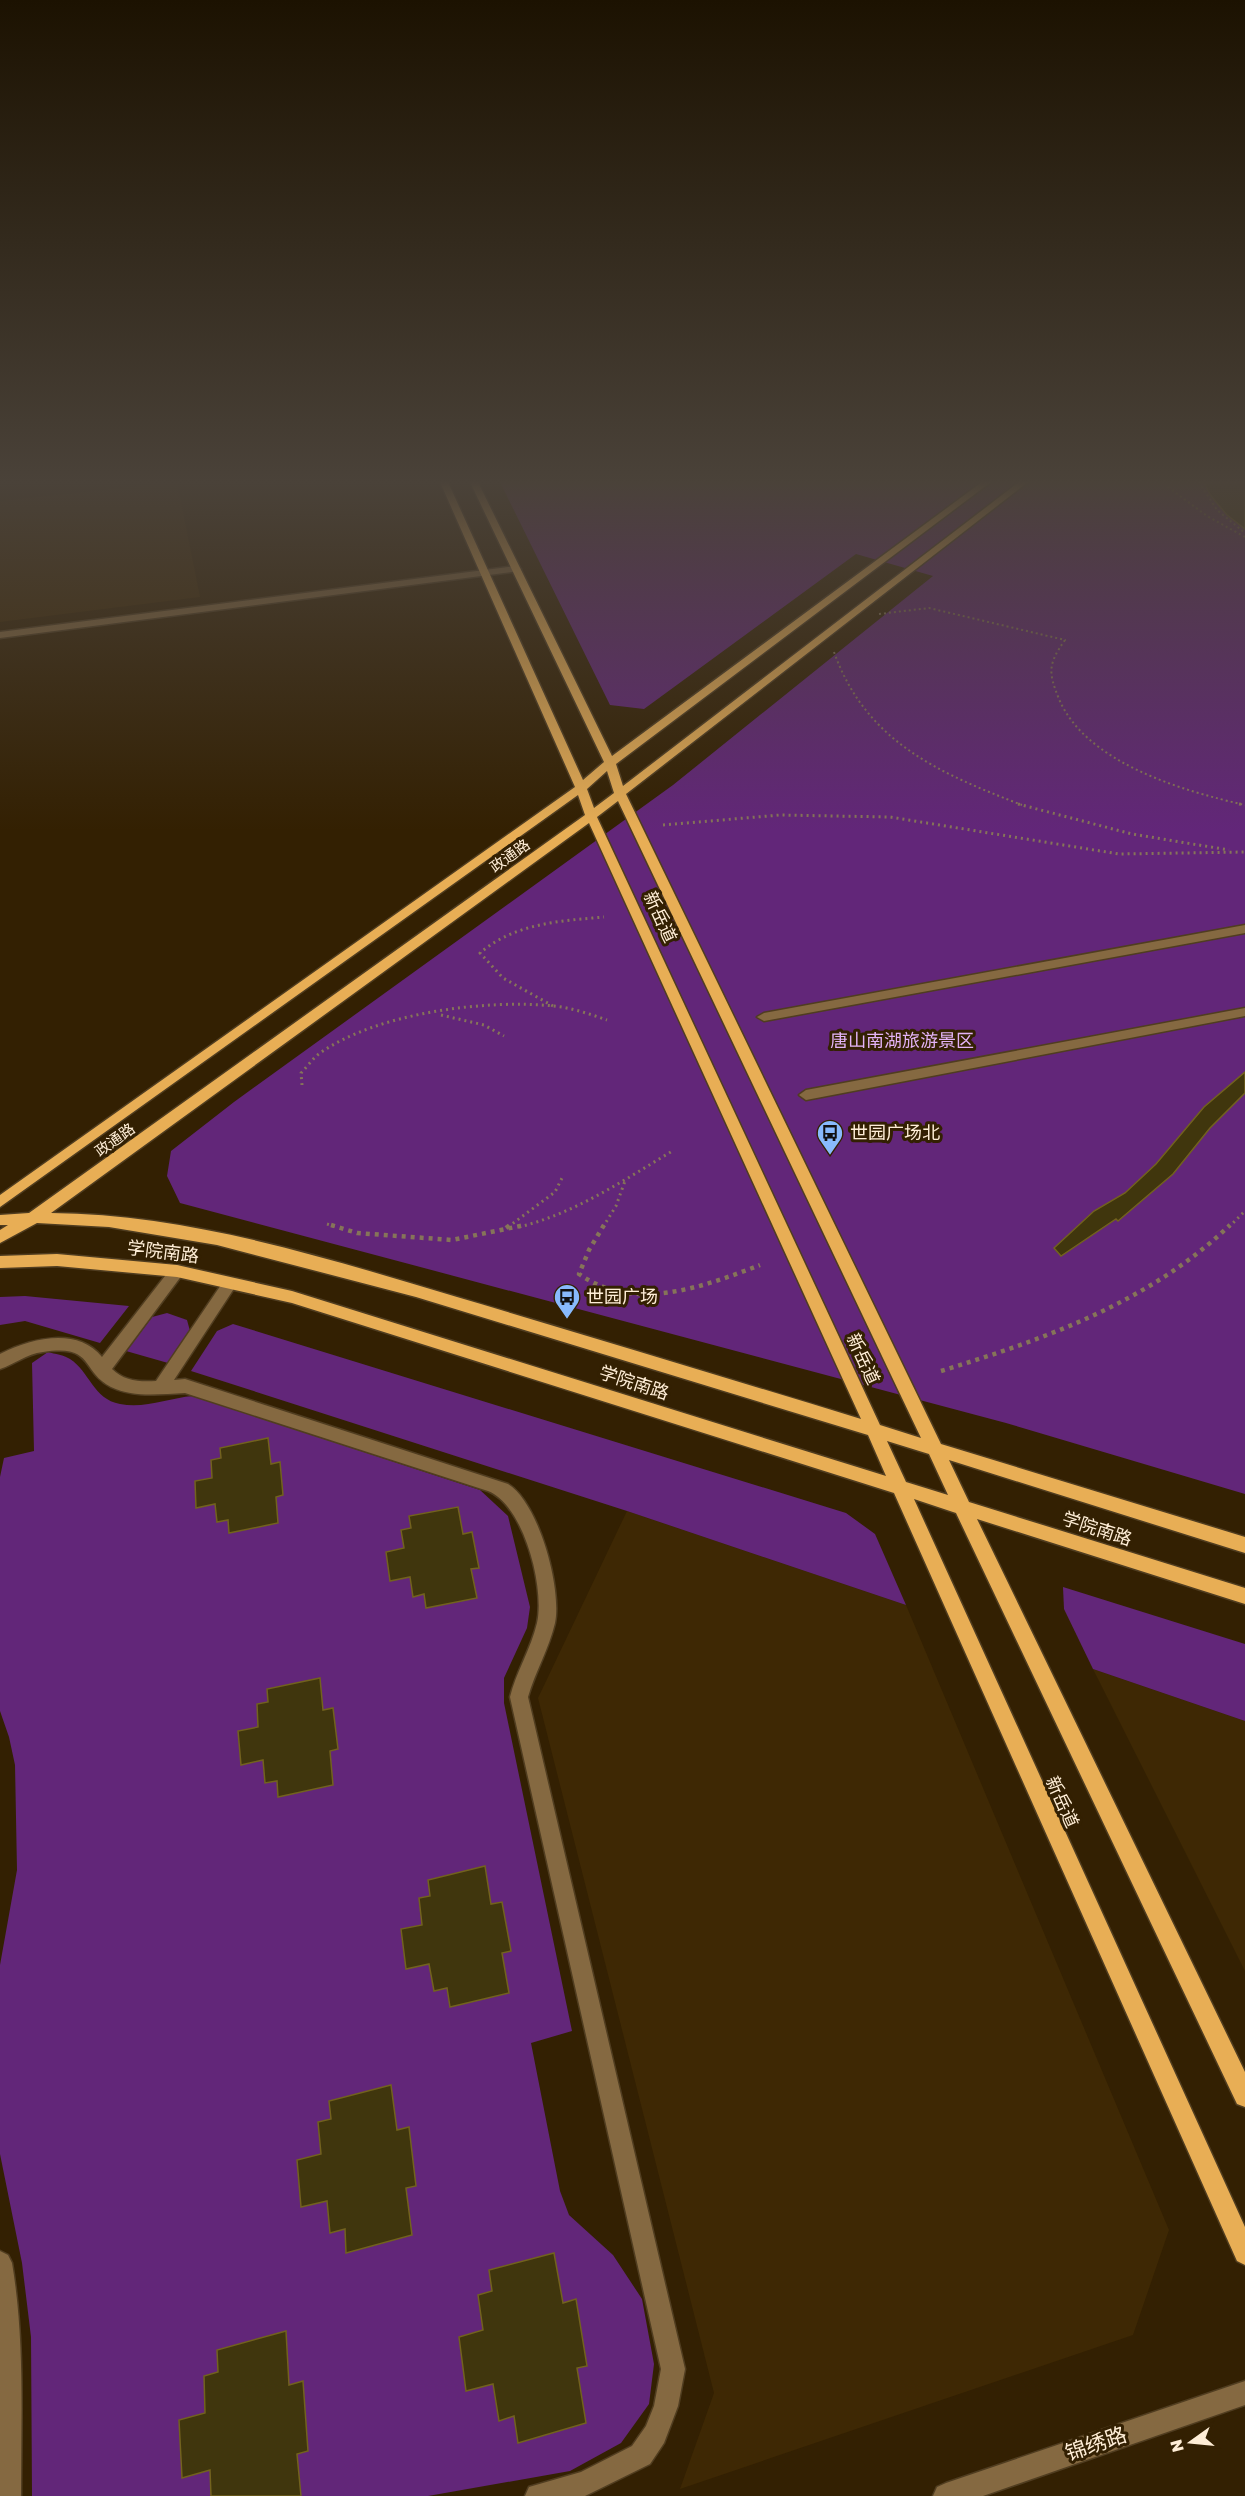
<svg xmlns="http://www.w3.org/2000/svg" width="1245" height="2496" viewBox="0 0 1245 2496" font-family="'Golos Text','Noto Sans SC',sans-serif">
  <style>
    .built { fill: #3e2804 }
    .green { fill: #622679 }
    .building { fill: #40360d; stroke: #72621e; stroke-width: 1.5 }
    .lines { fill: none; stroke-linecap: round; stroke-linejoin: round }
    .minor-casing { stroke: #503d20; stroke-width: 3 }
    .major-casing { stroke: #503d20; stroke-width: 3 }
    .path-far2 { stroke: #867459; stroke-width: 2; stroke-dasharray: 2 3; stroke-linecap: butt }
    .path-far1 { stroke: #867459; stroke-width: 3; stroke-dasharray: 2 4; stroke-linecap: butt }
    .path { stroke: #867459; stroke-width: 4.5; stroke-dasharray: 4 5; stroke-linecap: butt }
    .minor { fill: #856941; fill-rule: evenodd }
    .major { fill: #e8ae55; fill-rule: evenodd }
    .labels { text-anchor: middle; stroke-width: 6; stroke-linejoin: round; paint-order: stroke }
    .far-street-label { font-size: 15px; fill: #ffeed7; stroke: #332002 }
    .street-label { font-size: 18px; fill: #ffeed7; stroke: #332002 }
    .park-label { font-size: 18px; fill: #e3b3f7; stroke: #332002 }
    .poi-label { font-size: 18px; fill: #ffeed7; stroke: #332002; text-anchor: start }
    .near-street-label { font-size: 21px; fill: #ffeed7; stroke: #332002 }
  </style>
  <rect width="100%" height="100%" fill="#332002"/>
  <g class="built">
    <path d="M177 482 200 597 0 622V501Z"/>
    <path d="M627 1511 906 1605 1169 2230 1133 2335 680 2489 714 2393 538 1698Z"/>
    <path d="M1093 1669 1245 1721V1971Z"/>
  </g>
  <g class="green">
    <path d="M500 482H1245V1494L1006 1423 180 1203 167 1176 171 1151 234 1102 673 785 933 576 856 554 644 709 610 705Z"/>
    <path d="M25 1296 129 1306 100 1343 25 1321 0 1325V1297Z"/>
    <path d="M167 1313 187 1320 190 1331 168 1363 126 1351 152 1317Z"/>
    <path d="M233 1324 846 1513 875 1534 906 1605 627 1511 191 1371 217 1331Z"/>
    <path d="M48 1352C55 1354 64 1355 70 1359 90 1372 93 1399 120 1404 145 1409 168 1398 193 1396L480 1490 508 1516 530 1607 527 1628 504 1678V1703L572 2031 531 2043 560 2191 569 2215 613 2255 642 2299 654 2364 649 2404 621 2443 570 2471 428 2496H32L31 2337 22 2263 0 2154V1965L17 1870 15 1765 9 1737 0 1711V1477L4 1458 34 1451 32 1363Z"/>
    <path d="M1063 1587 1245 1644V1721L1093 1669 1064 1609Z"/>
  </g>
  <g class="building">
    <path d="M1204 482H1245V529L1227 515 1211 496Z"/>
    <path d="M1245 1072V1093L1210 1128 1173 1174 1118 1221 1116 1219 1061 1256 1054 1248 1094 1211 1125 1193 1156 1164 1204 1107Z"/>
    <path d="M268 1438 271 1464 280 1462 283 1495 276 1497 278 1523 229 1533 228 1520 217 1522 215 1504 196 1508 195 1481 212 1478 211 1460 221 1458 220 1448Z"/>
    <path d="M458 1507 463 1534 472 1532 479 1568 471 1569 477 1598 426 1608 424 1594 413 1597 410 1577 390 1581 386 1552 404 1548 401 1530 411 1528 409 1516Z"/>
    <path d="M320 1678 323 1710 333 1708 338 1749 330 1751 333 1785 278 1797 277 1781 265 1783 263 1760 241 1765 238 1731 258 1727 257 1704 268 1702 267 1689Z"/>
    <path d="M485 1866 491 1904 502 1902 511 1951 502 1953 509 1993 450 2007 447 1988 434 1991 429 1964 406 1969 401 1929 422 1925 419 1898 430 1896 428 1880Z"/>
    <path d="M391 2085 397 2130 409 2127 416 2186 406 2188 412 2235 346 2253 345 2229 330 2233 327 2201 301 2207 297 2160 321 2154 318 2122 331 2119 329 2101Z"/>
    <path d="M554 2253 563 2303 576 2299 587 2366 577 2368 586 2423 518 2443 514 2416 499 2421 493 2384 466 2391 459 2337 483 2330 478 2295 492 2291 489 2270Z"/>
    <path d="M286 2331 289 2385 303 2381 308 2451 297 2454 301 2496H211L210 2470 182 2478 179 2420 205 2413 204 2376 218 2372 217 2350Z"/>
  </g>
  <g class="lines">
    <g class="minor-casing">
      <g id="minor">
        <path d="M516 566 521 569 519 571 0 638V632Z"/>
        <path d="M1245 925V933L764 1021 757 1017 764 1013Z"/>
        <path d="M1245 1008V1016L806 1100 799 1095 806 1090Z"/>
        <path d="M177 1265 182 1267 185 1271 112 1369C124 1381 139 1382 156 1381L225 1279H235L238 1283 235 1287 174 1380 185 1379 508 1484C539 1503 562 1589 555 1623 549 1649 535 1672 528 1697L685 2369 678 2406 664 2443 650 2464 585 2496H525L529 2487 581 2472 632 2446 646 2426 654 2406 661 2369 510 1697C516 1672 531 1649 537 1623 545 1588 524 1505 488 1491L185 1393C160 1394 134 1398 111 1387 80 1371 95 1344 43 1352 26 1354 15 1364 0 1369V1354L2 1353C32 1338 78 1327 102 1357L172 1267Z"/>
        <path d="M0 2251 8 2255 12 2263C25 2340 21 2418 21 2496H0Z"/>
        <path d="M1245 2381V2405L983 2496H933L937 2487 946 2483Z"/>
      </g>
    </g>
    <g class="major-casing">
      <path id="major" d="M440 482H448L583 780 604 762 470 482H478L612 756 982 482H991L616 764 623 786 1019 482H1028L626 794 941 1444 1245 1537V1553L949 1460 969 1502 1245 1588V1604L977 1519 1245 2072V2107L1237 2104 956 1513 914 1499 1245 2227V2265L1237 2261 894 1493 292 1303 177 1277 57 1266 0 1268V1256L57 1254 177 1265 292 1291 886 1476 868 1435 416 1297 217 1245 109 1227 37 1223 0 1243V1230L8 1225H0V1215L29 1213 585 815 578 795 0 1207V1195L575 787ZM607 771 614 793 594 808 587 789ZM618 801 921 1438 880 1425 597 817ZM589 823 861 1419C727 1378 592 1337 457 1297 326 1258 189 1214 51 1213ZM887 1441 929 1454 948 1495 906 1482Z"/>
    </g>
    <g class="path-far2">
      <path d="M1199 482 1217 510 1245 533"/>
      <path d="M1168 487 1207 516 1245 537"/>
      <path d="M879 614 929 608 1065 640C1048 664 1048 672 1059 699 1086 763 1183 791 1245 805"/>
      <path d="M834 652C866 742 939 773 1022 805"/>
    </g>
    <g class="path-far1">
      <path d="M1018 804 1132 834 1229 850"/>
      <path d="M1239 804 1245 805"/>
      <path d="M663 825 780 815 890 817 1119 854 1245 852"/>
      <path d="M553 1006 503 978 480 953C515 923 560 921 604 917"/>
      <path d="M441 1015 484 1025 504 1036"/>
      <path d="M302 1085 301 1073C307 1067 313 1058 320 1053 377 1013 485 999 554 1006 572 1008 590 1014 607 1020"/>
      <path d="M327 1224 336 1227"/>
      <path d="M508 1227 555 1192 563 1176"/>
      <path d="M519 1227C576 1213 624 1180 674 1150"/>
      <path d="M603 1227 616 1206 625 1181"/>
      <path d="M1229 1227 1245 1211"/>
    </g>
    <g class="path">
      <path d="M331 1225 357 1233 452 1240 525 1225"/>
      <path d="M604 1225 589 1250 579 1274C634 1313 703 1287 760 1265"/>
      <path d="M506 1228 510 1225"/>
      <path d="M941 1371C1045 1339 1150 1302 1230 1225"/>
    </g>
    <use href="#minor" class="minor"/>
    <use href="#major" class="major"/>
  </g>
  <linearGradient id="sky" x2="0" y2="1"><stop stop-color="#1c1201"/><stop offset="0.58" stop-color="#4a4239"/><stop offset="1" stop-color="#4a4239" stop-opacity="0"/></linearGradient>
  <rect width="1245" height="831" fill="url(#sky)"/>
  <defs>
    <g id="bus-pin" transform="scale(1.35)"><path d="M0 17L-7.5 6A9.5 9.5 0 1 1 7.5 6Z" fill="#88bafc" stroke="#332002"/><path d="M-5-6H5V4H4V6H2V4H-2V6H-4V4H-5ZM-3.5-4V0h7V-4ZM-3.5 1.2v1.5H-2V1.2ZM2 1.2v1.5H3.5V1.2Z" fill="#111"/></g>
  </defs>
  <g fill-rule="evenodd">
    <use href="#bus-pin" x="830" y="1133"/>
    <use href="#bus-pin" x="567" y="1297"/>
  </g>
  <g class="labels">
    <g class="far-street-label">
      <text transform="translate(510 856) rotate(-36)" y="5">政通路</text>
      <text transform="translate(115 1140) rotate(-36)" y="5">政通路</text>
    </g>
    <g class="street-label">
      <text transform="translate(660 917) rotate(65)" y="6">新岳道</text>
      <text transform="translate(163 1252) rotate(7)" y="6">学院南路</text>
      <text transform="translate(863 1359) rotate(65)" y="6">新岳道</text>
      <text transform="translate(634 1383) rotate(18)" y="6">学院南路</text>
      <text transform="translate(1097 1529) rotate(18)" y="6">学院南路</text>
      <text transform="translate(1062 1802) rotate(66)" y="6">新岳道</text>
    </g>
    <g class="park-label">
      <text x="902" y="1047">唐山南湖旅游景区</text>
    </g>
    <g class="poi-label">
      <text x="850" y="1139">世园广场北</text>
      <text x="586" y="1303">世园广场</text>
    </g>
    <g class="near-street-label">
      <text transform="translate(1096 2444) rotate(-19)" y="7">锦绣路</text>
    </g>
  </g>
  <g transform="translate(1191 2442) rotate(255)" stroke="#332002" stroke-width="4.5" paint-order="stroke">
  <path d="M0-4.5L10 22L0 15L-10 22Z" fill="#ffeed7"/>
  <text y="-9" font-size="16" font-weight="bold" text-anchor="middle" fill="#ffeed7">N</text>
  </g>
</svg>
